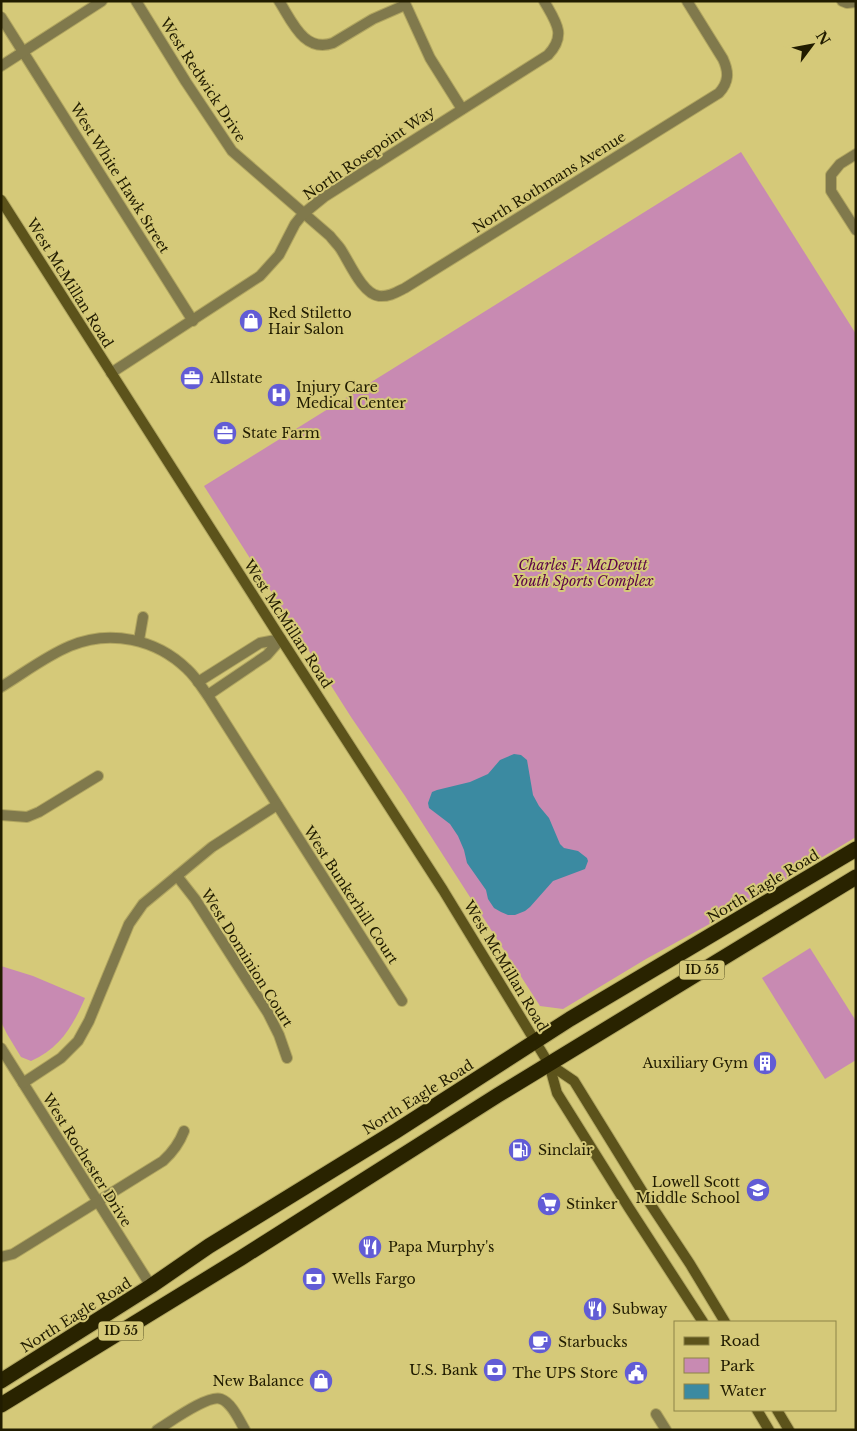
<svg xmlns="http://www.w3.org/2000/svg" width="857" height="1431" viewBox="0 0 857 1431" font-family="'Libre Baskerville',serif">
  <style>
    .green { fill: #c88ab2 }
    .water { fill: #3b8aa1 }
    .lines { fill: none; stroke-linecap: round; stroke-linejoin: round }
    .street-casing { stroke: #b1a661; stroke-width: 12 }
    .secondary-casing { stroke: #b1a661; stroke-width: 12 }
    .highway-casing { stroke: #b1a661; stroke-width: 17 }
    .street { stroke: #80794c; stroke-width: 10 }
    .secondary { stroke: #5c531b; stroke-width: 10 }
    .highway { stroke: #292300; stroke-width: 15 }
    .labels { text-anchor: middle; stroke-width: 4; stroke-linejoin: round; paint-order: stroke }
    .shield { fill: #d5c979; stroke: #575024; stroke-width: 1 }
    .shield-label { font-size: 12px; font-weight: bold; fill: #211c00 }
    .street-label { font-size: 14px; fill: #211c00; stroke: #d5c979 }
    .poi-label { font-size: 14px; fill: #211c00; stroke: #d5c979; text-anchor: start }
    .park-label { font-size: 14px; font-style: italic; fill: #5d0549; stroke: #d5c979 }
  </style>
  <rect width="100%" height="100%" fill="#d5c979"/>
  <g class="green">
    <path d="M741 152 856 334V837L724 916 646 959 563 1009 540 1006 405 796 351 717 204 486Z"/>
    <path d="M810 948 856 1021V1060L825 1079 762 978Z"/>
    <path d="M1 966 33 976 85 998C73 1026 60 1048 31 1061L21 1057 7 1034 1 1022Z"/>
  </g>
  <path class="water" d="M514 754 521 755 527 760 533 795 539 806 549 818 560 844 564 848 578 851 587 858 588 861 585 869 553 881 530 907 525 911 515 915H508L501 912 494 908 488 899 486 890 467 863 464 850 458 836 450 824 429 808 428 803 432 792 437 790 470 782 488 774 500 760Z"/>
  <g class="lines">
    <g class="street-casing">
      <g id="street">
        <path d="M136 1 186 82 232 151 330 236C333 240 337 244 340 248 349 261 362 294 379 296 389 297 397 292 405 288L719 93C729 82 729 72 723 59L687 1"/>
        <path d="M279 1C292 21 304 53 333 43L373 19 405 5"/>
        <path d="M404 1 430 58 462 109"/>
        <path d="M842 1 847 3 856 2"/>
        <path d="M1 17 193 321"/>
        <path d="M1 66 102 1"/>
        <path d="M856 154 840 164 831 175V191L856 230"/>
        <path d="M111 373 260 276 279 255 295 224 303 214 324 197 548 55C567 35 556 22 544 1"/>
        <path d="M139 640 143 617"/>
        <path d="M198 682 260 643 281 639 267 655 208 695"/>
        <path d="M1 687C24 673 46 656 70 646 110 629 156 639 187 669 196 677 203 689 210 699L402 1001"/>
        <path d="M1 815 27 817 39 812 98 776"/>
        <path d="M177 876 195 899 268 1013 279 1035 287 1058"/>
        <path d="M1 1048 151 1286"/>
        <path d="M23 1083 61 1058 78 1041 89 1021 129 924 143 904 212 847 277 805"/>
        <path d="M1 1257 13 1254 163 1161C173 1152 179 1144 184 1131"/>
        <path d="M656 1414 666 1430"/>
        <path d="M157 1430C169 1423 208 1394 221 1399 232 1403 239 1420 245 1430"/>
      </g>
    </g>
    <g class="secondary-casing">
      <g id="secondary">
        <path d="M1 200 281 639 443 890 549 1064 557 1093 629 1208 703 1322"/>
        <path d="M549 1064 574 1081 645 1196 690 1264 725 1322"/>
        <path d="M757 1410 769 1430"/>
        <path d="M777 1410 789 1430"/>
      </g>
    </g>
    <g class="highway-casing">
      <g id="highway">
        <path d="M1 1381 151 1286 209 1246 396 1131 570 1019 856 849"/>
        <path d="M1 1405 241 1258 498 1095 856 877"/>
      </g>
    </g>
    <use href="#street" class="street"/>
    <use href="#secondary" class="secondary"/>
    <use href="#highway" class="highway"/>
  </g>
  <defs>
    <g id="shop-disc" transform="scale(1.25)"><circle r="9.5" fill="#625cd5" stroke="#d5c979"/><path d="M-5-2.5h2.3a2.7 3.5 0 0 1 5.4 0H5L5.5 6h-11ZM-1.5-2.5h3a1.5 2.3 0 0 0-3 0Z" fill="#fff"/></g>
    <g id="office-disc" transform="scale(1.25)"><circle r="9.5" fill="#625cd5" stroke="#d5c979"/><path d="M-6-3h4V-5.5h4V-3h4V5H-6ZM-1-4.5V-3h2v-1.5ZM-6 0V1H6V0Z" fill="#fff"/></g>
    <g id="hospital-disc" transform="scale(1.25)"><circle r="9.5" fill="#625cd5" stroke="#d5c979"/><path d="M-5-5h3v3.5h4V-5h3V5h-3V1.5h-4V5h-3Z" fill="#fff"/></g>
    <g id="building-disc" transform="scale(1.25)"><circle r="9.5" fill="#625cd5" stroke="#d5c979"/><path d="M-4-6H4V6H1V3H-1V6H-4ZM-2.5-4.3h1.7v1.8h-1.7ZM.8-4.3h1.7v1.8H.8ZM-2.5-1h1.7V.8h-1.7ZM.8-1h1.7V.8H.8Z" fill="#fff"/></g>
    <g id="fuel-disc" transform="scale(1.25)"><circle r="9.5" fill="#625cd5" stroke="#d5c979"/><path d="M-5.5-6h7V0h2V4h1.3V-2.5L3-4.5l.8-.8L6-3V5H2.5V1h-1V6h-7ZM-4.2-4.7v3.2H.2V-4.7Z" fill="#fff"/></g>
    <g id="school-disc" transform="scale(1.25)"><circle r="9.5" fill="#625cd5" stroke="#d5c979"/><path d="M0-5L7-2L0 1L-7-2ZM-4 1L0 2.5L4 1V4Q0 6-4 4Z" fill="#fff"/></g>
    <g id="supermarket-disc" transform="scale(1.25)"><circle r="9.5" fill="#625cd5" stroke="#d5c979"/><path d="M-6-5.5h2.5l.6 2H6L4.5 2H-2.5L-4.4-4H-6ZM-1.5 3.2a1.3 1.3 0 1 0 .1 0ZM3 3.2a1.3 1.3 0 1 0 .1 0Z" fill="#fff"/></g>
    <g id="restaurant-disc" transform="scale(1.25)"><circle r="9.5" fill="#625cd5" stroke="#d5c979"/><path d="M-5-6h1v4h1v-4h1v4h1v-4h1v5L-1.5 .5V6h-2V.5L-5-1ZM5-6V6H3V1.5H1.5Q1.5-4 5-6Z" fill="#fff"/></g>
    <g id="bank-disc" transform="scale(1.25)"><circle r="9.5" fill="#625cd5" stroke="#d5c979"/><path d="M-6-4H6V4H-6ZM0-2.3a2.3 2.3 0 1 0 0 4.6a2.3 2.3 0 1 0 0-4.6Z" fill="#fff"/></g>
    <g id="cafe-disc" transform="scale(1.25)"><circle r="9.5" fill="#625cd5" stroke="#d5c979"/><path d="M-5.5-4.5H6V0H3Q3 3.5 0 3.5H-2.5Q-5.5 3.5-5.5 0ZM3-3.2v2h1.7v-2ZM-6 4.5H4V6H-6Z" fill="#fff"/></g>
    <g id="civic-disc" transform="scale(1.25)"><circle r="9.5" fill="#625cd5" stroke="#d5c979"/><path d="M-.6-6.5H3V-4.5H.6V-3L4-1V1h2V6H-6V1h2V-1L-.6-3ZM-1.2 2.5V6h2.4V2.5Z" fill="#fff"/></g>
  </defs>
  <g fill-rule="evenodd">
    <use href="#shop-disc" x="251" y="321"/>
    <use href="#office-disc" x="192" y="378"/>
    <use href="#hospital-disc" x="279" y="395"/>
    <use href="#office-disc" x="225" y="433"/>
    <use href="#building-disc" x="765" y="1063"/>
    <use href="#fuel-disc" x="520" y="1150"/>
    <use href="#school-disc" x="758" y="1190"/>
    <use href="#supermarket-disc" x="549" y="1204"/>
    <use href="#restaurant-disc" x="370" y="1247"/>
    <use href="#bank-disc" x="314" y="1279"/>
    <use href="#restaurant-disc" x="595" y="1309"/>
    <use href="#cafe-disc" x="540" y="1342"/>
    <use href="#bank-disc" x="495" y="1370"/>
    <use href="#civic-disc" x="636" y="1373"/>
    <use href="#shop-disc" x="321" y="1381"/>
  </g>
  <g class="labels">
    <g class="shield">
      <rect x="679.5" y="960.5" width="45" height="19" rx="4"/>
      <rect x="98.5" y="1321.5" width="45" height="19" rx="4"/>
    </g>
    <g class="shield-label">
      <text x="702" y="974">ID 55</text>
      <text x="121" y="1335">ID 55</text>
    </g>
    <g class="street-label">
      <text transform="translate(203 80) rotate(57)" y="5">West Redwick Drive</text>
      <text transform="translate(369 153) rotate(-34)" y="5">North Rosepoint Way</text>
      <text transform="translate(120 178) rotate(58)" y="5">West White Hawk Street</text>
      <text transform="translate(549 182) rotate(-32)" y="5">North Rothmans Avenue</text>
      <text transform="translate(70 283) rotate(58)" y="5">West McMillan Road</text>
      <text transform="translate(288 624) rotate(57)" y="5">West McMillan Road</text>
      <text transform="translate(763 886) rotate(-31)" y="5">North Eagle Road</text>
      <text transform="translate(351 895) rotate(57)" y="5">West Bunkerhill Court</text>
      <text transform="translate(247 958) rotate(58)" y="5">West Dominion Court</text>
      <text transform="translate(506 966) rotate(59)" y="5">West McMillan Road</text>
      <text transform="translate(418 1097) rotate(-32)" y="5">North Eagle Road</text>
      <text transform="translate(87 1160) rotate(58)" y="5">West Rochester Drive</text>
      <text transform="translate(76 1315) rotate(-32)" y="5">North Eagle Road</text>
    </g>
    <g class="poi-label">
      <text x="268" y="318">Red Stiletto<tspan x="268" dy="16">Hair Salon</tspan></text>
      <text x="210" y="383">Allstate</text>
      <text x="296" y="392">Injury Care<tspan x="296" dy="16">Medical Center</tspan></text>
      <text x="242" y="438">State Farm</text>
      <text x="748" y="1068" text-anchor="end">Auxiliary Gym</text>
      <text x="538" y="1155">Sinclair</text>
      <text x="740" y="1187" text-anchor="end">Lowell Scott<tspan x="740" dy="16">Middle School</tspan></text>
      <text x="566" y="1209">Stinker</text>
      <text x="388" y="1252">Papa Murphy's</text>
      <text x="332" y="1284">Wells Fargo</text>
      <text x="612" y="1314">Subway</text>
      <text x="558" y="1347">Starbucks</text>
      <text x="478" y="1375" text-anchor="end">U.S. Bank</text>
      <text x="618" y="1378" text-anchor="end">The UPS Store</text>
      <text x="304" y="1386" text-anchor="end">New Balance</text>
    </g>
    <g class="park-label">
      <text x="583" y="570">Charles F. McDevitt<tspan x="583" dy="16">Youth Sports Complex</tspan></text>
    </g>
  </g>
  <rect width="857" height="1431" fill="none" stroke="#211c00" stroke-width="5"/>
  <rect x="674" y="1321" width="162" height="90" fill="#d5c979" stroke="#8d8449"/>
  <rect x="684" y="1337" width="25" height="8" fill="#5c531b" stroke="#8d8449"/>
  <text x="720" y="1346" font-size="15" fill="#211c00">Road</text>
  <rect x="684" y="1358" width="25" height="15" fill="#c88ab2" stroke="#8d8449"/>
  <text x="720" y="1371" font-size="15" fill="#211c00">Park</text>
  <rect x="684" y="1384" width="25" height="15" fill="#3b8aa1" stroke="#8d8449"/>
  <text x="720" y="1396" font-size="15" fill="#211c00">Water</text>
  <g transform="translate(812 45) rotate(58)" stroke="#d5c979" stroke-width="4" paint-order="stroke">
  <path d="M0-4L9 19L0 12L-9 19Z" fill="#211c00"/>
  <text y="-8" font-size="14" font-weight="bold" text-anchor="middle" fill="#211c00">N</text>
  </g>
</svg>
